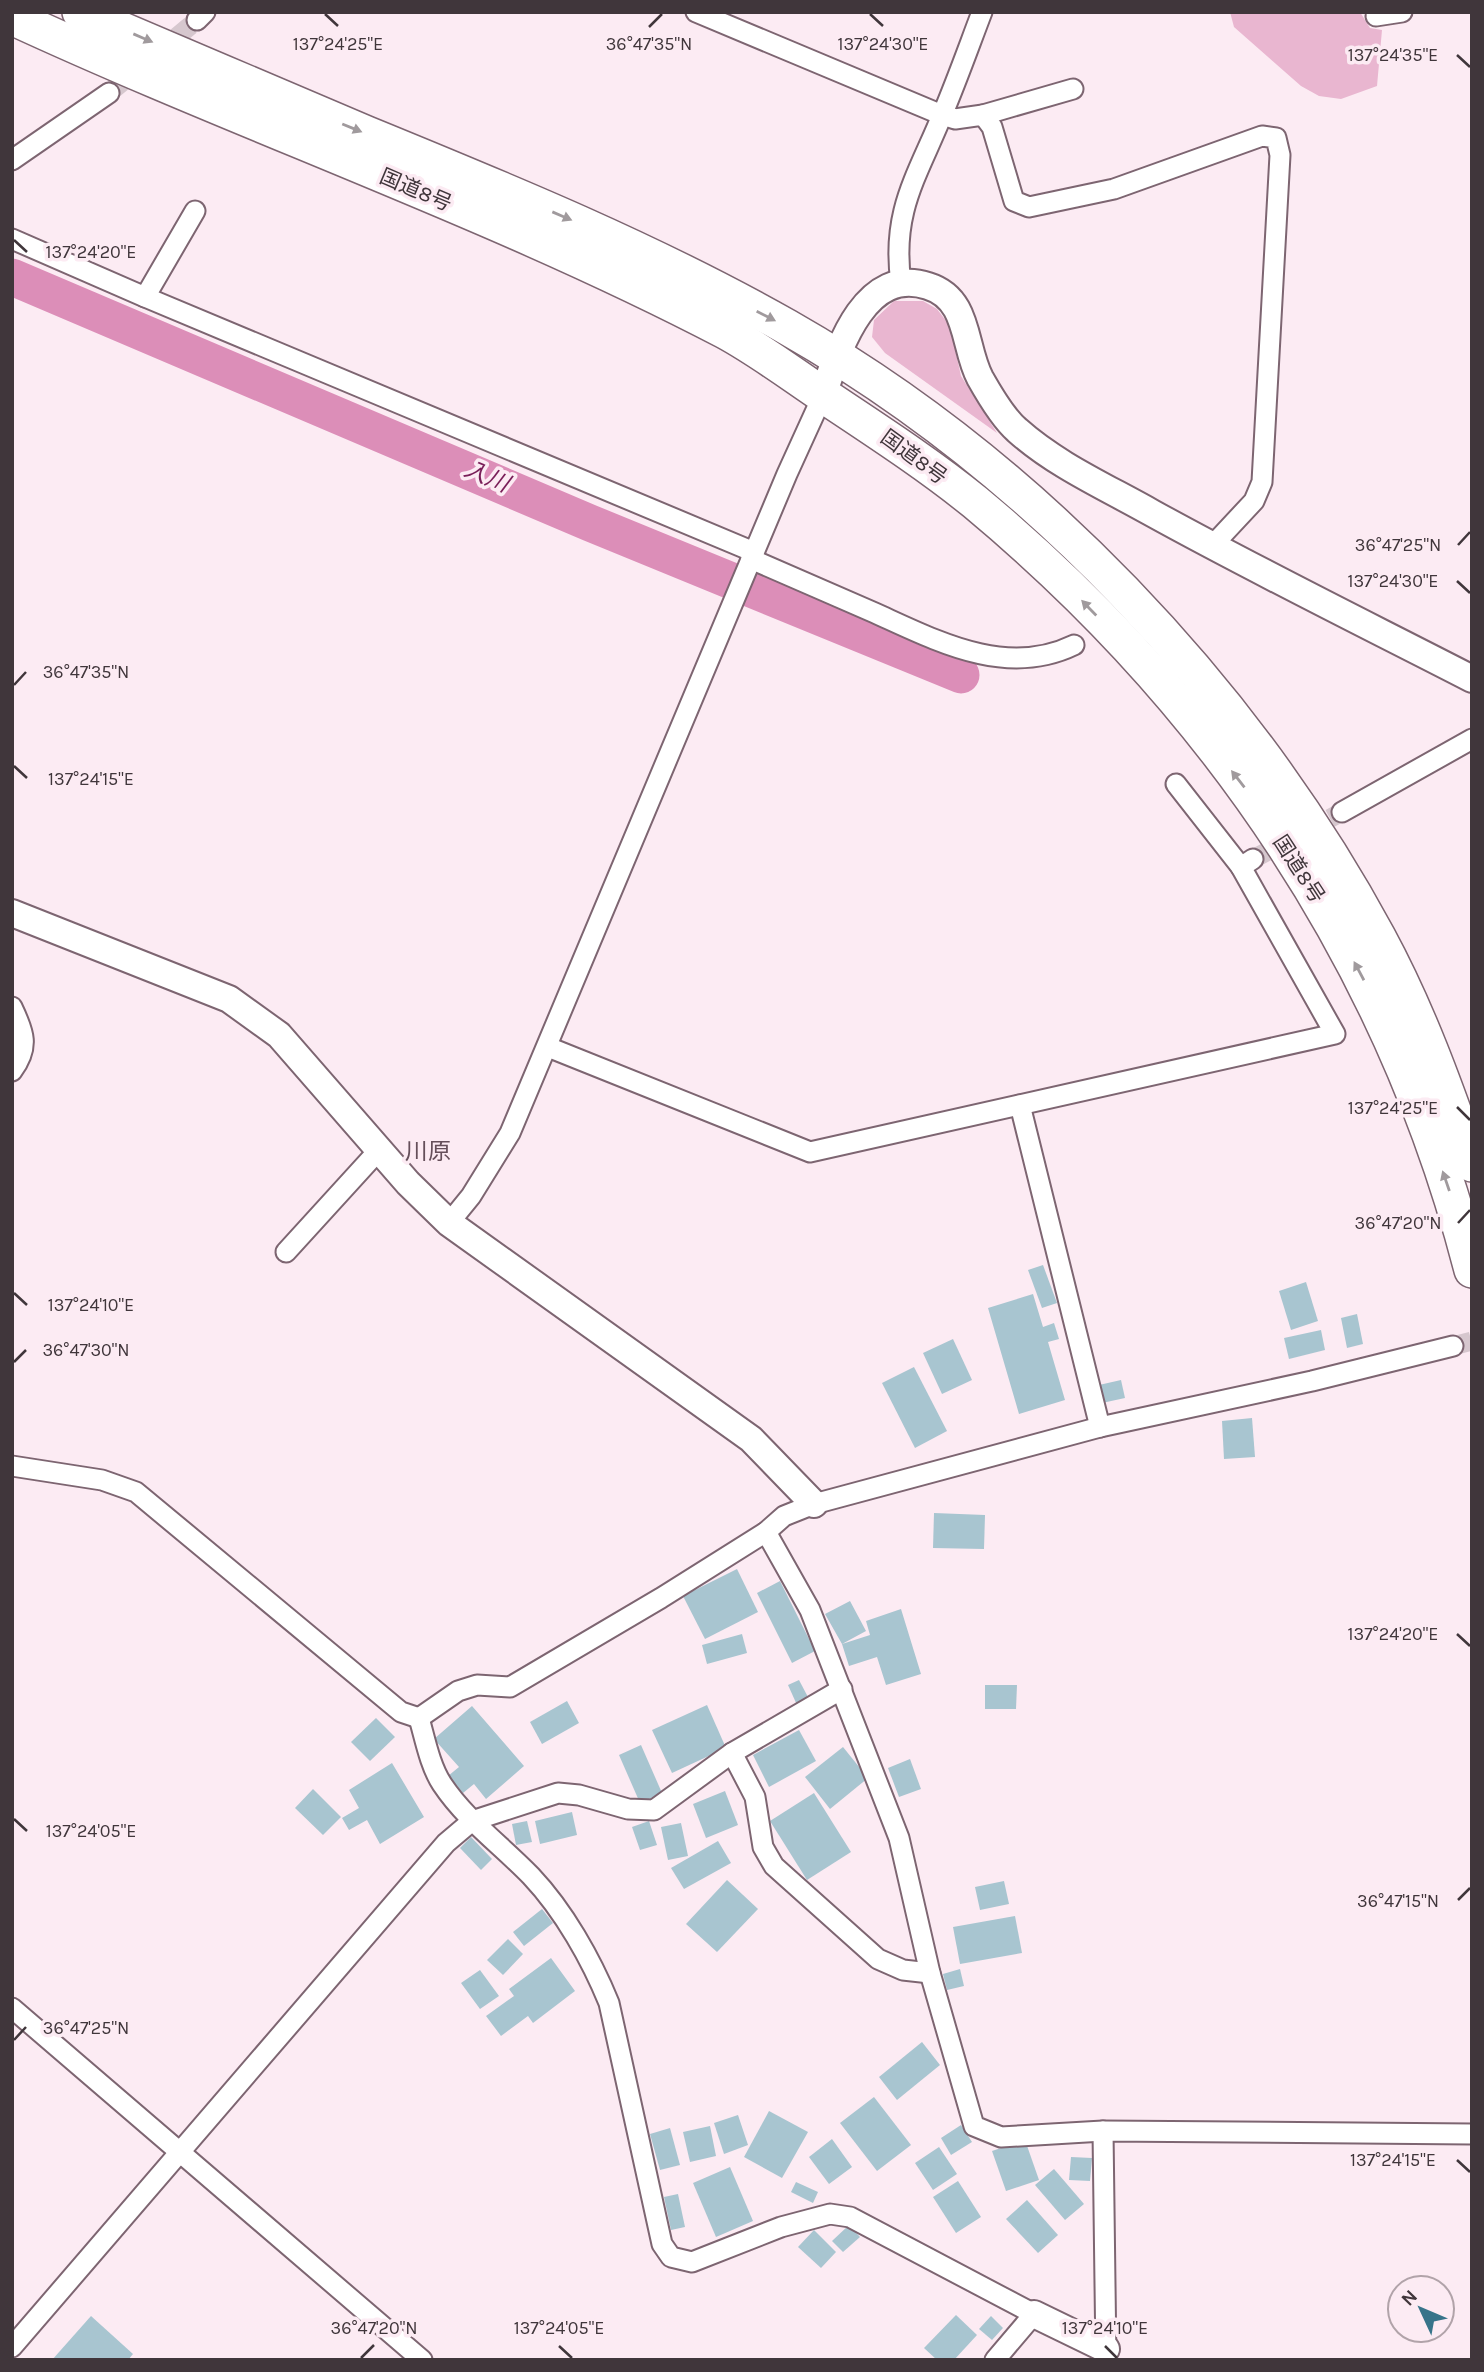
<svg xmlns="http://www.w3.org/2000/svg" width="1484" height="2372" viewBox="0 0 1484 2372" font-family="Karla,'Noto Sans JP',sans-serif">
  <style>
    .green { fill: #e9b6d0 }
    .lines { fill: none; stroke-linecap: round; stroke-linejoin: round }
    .river { stroke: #dc8eb8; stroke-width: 37 }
    .building { fill: #a8c5d0 }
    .street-tunnel { stroke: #d6c7ce; stroke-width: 19; stroke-dasharray: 19 10; stroke-linecap: butt }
    .street-casing { stroke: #7d6571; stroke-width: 23 }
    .secondary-casing { stroke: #7d6571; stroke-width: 30 }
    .highway-casing { stroke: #7d6571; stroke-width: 38 }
    .street { stroke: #fff; stroke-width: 19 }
    .secondary { stroke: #fff; stroke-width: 26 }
    .highway { stroke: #fff; stroke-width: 35 }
    .oneway { fill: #a09a9d }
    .ticks { fill: none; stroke: #40363b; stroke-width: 2.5 }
    .labels { text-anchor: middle; stroke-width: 7; stroke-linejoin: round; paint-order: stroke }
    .street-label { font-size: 21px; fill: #40363b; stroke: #fcebf3 }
    .water-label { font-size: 23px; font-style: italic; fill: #791e58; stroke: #fcebf3 }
    .neighbourhood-label { font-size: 23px; fill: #654f5a; stroke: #fcebf3 }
    .ticks-label { font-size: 18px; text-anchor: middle; fill: #40363b; stroke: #fcebf3; stroke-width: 7; stroke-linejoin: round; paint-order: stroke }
  </style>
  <rect width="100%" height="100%" fill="#fcebf3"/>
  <g class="green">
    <path d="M1230 12H1360L1370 28 1382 30 1377 86 1341 99 1319 96 1301 86 1234 27Z"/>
    <path d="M894 301H923L937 309 950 326 961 376 997 433 885 353 872 337 874 320Z"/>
  </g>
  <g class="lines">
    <path class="river" d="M12 277 590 523 961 675"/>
  </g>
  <g class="building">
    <path d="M1043 1265 1057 1303 1042 1308 1028 1270Z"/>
    <path d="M1306 1282 1318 1321 1291 1330 1279 1291Z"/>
    <path d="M1033 1294 1043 1327 1054 1323 1059 1339 1048 1342 1065 1400 1019 1414 988 1308Z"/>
    <path d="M1357 1314 1363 1344 1347 1348 1341 1318Z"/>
    <path d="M1321 1330 1325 1350 1289 1359 1284 1338Z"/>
    <path d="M953 1339 972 1380 942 1394 923 1353Z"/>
    <path d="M914 1367 947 1431 915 1448 882 1383Z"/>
    <path d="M1121 1380 1125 1398 1102 1403 1099 1385Z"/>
    <path d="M1252 1418 1255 1457 1224 1459 1222 1421Z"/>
    <path d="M934 1513 985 1515 984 1549 933 1548Z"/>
    <path d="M737 1569 758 1612 705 1639 683 1596Z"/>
    <path d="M780 1581 815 1651 792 1663 757 1593Z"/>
    <path d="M850 1601 866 1631 842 1644 870 1635 866 1621 901 1609 921 1674 886 1685 877 1657 849 1666 842 1644 825 1614Z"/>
    <path d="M742 1634 747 1653 707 1664 702 1645Z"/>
    <path d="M799 1680 809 1699 797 1705 788 1685Z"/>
    <path d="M985 1685H1017L1016 1709H985Z"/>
    <path d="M567 1701 579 1723 542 1744 530 1722Z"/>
    <path d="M707 1705 726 1748 672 1773 652 1730Z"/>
    <path d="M472 1706 524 1766 486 1799 474 1784 463 1793 448 1776 459 1767 434 1739Z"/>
    <path d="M376 1718 395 1737 370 1761 351 1742Z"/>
    <path d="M799 1730 816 1761 769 1787 753 1755Z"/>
    <path d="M641 1745 662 1793 640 1803 619 1755Z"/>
    <path d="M843 1747 868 1778 830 1809 805 1777Z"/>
    <path d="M910 1759 921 1789 899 1797 888 1768Z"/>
    <path d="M392 1763 424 1817 380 1844 367 1820 349 1830 342 1818 359 1808 349 1790Z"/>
    <path d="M313 1789 341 1817 323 1835 295 1808Z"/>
    <path d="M725 1791 738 1825 706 1838 693 1804Z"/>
    <path d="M814 1793 851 1852 807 1880 770 1821Z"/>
    <path d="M572 1812 577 1835 540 1844 535 1821Z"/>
    <path d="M527 1821 532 1842 516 1845 512 1824Z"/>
    <path d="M649 1821 657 1845 640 1850 632 1827Z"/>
    <path d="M681 1823 688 1856 668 1860 661 1827Z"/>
    <path d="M471 1837 492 1859 481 1870 460 1848Z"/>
    <path d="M718 1841 731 1863 684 1889 671 1868Z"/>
    <path d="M727 1880 758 1909 717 1952 686 1924Z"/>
    <path d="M1004 1881 1009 1904 980 1910 975 1887Z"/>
    <path d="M542 1909 553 1923 524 1946 513 1932Z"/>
    <path d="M1015 1916 1022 1953 960 1964 953 1927Z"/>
    <path d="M508 1939 523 1954 503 1975 487 1960Z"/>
    <path d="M551 1958 575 1991 533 2023 528 2016 501 2036 486 2016 514 1996 509 1989Z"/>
    <path d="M960 1969 964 1986 947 1990 943 1974Z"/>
    <path d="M480 1970 499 1996 480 2009 461 1983Z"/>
    <path d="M922 2042 940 2065 897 2100 879 2077Z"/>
    <path d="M874 2097 911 2145 877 2171 840 2123Z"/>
    <path d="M769 2111 808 2132 782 2178 744 2157Z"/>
    <path d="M738 2115 748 2145 724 2154 714 2123Z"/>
    <path d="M961 2125 972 2142 951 2155 941 2138Z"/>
    <path d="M710 2126 716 2156 690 2162 683 2132Z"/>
    <path d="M670 2128 680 2165 660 2170 650 2134Z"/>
    <path d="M832 2139 852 2167 829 2184 809 2157Z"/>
    <path d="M1025 2140 1039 2180 1006 2191 992 2151Z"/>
    <path d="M939 2147 957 2174 933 2190 915 2163Z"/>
    <path d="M1071 2157 1092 2158 1090 2181 1069 2180Z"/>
    <path d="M730 2167 753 2221 716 2237 693 2183Z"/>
    <path d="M1054 2169 1084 2204 1065 2220 1035 2185Z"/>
    <path d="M958 2181 981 2217 956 2233 933 2197Z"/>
    <path d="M796 2182 818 2192 813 2203 791 2192Z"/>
    <path d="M678 2194 685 2227 671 2230 664 2197Z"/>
    <path d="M1027 2200 1058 2235 1038 2253 1006 2219Z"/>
    <path d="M849 2225 860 2237 843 2252 832 2241Z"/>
    <path d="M814 2230 836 2252 821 2268 798 2247Z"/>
    <path d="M956 2315 977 2335 954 2360H937L924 2348Z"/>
    <path d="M91 2316 133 2354 128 2360H52Z"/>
    <path d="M991 2316 1003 2328 992 2340 979 2329Z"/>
  </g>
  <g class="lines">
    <g class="street-tunnel">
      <path d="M109 93 197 20"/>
      <path d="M1253 859 1342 812"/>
      <path d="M1453 1346 1472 1341"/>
    </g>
    <g class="street-casing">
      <g id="street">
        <path d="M696 12 942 115 955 119 983 115 992 127 1014 201 1029 207 1114 189 1262 136 1276 138 1280 155 1262 482 1254 501 1212 546"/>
        <path d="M1376 16 1402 12"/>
        <path d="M197 20 205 12"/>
        <path d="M983 115 1073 89"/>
        <path d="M12 160 109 93"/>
        <path d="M12 239 145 297 195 211"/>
        <path d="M901 283C891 211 917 177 943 113 957 80 969 46 982 12"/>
        <path d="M145 297 754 552"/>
        <path d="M751 559C792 577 833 595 875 613 937 641 1006 678 1074 645"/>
        <path d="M1176 784 1241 867"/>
        <path d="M1342 812 1472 739"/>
        <path d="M12 1007C24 1032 30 1047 12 1071"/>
        <path d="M548 1047 810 1152 1335 1034 1241 867 1253 859"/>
        <path d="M1020 1105 1100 1427"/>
        <path d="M449 1223 471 1196 510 1133 787 474 823 395"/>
        <path d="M286 1252 379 1150"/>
        <path d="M12 1466 102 1480 136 1492 401 1712 419 1718"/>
        <path d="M766 1532 810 1610 899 1838 930 1973 974 2126 1001 2137 1103 2131 1472 2134"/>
        <path d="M419 1718 458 1691 477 1685 510 1687 661 1598 766 1532 784 1516 814 1504 1100 1427 1312 1381 1453 1346"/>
        <path d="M419 1718C425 1739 430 1766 442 1784 466 1820 501 1845 531 1876 564 1911 591 1959 609 2003L662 2244 671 2257 692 2262 781 2227 830 2214 850 2217 1034 2314 995 2360"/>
        <path d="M732 1753 755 1797 763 1847 774 1866 878 1959 903 1970 930 1973"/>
        <path d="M12 2008 422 2360"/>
        <path d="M1103 2131 1106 2360"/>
        <path d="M12 2347 446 1843 472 1821 558 1793 579 1795 628 1809 654 1810 732 1753 842 1689"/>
      </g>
    </g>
    <g class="secondary-casing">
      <g id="secondary">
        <path d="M823 395C838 351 864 265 928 286 970 299 963 346 980 378 989 394 1003 418 1017 430 1056 465 1106 487 1152 513 1257 571 1365 624 1472 679"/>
        <path d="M12 913 229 999 279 1035 408 1183 449 1223 751 1439 814 1504"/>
        <path d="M1034 2314 1106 2349"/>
      </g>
    </g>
    <g class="highway-casing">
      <g id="highway">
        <path d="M80 12C176 52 271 94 367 134 509 192 653 251 787 327 1030 465 1245 691 1378 937 1417 1009 1445 1086 1472 1164"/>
        <path d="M12 17C248 126 495 211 725 331 760 350 793 375 826 397 877 431 928 464 975 502 1218 704 1393 963 1472 1270"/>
      </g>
    </g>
    <use href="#street" class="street"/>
    <use href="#secondary" class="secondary"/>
    <use href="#highway" class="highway"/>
  </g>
  <defs><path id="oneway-solid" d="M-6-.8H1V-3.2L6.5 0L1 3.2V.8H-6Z" transform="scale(1.75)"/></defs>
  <g class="oneway">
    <use href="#oneway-solid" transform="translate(143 38) rotate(23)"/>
    <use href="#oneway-solid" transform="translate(352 128) rotate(22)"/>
    <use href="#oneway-solid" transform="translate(562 216) rotate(23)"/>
    <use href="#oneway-solid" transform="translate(766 316) rotate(27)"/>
    <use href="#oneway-solid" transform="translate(1089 608) rotate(-134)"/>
    <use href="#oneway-solid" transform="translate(1238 779) rotate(-128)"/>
    <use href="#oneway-solid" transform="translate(1359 971) rotate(-118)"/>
    <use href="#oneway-solid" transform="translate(1446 1181) rotate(-109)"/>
  </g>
  <path class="ticks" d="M325 14 338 26M870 14 883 26M649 27 662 14M1457 55 1470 67M14 240 27 252M1458 545 1470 532M1457 581 1470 593M14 685 26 672M14 766 27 778M1457 1107 1470 1120M1458 1223 1470 1210M14 1293 27 1305M14 1362 26 1350M1457 1634 1470 1646M14 1819 27 1831M1458 1900 1470 1888M14 2040 26 2027M1457 2160 1470 2172M559 2346 572 2358M1105 2346 1117 2358M361 2358 374 2345"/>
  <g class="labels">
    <g class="street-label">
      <text transform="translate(416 190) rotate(23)" y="7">国道8号</text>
      <text transform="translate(914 457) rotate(36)" y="7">国道8号</text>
      <text transform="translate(1299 869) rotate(57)" y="7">国道8号</text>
    </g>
    <g class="water-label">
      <text transform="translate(487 476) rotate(23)" y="8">入川</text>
    </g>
    <g class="neighbourhood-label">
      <text x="428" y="1159">川原</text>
    </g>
  </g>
  <g class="ticks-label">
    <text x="338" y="50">137°24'25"E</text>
    <text x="883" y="50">137°24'30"E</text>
    <text x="649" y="50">36°47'35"N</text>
    <text x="1393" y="61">137°24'35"E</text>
    <text x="91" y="258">137°24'20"E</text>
    <text x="1398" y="551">36°47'25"N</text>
    <text x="1393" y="587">137°24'30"E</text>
    <text x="86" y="678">36°47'35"N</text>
    <text x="91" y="785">137°24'15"E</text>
    <text x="1393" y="1114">137°24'25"E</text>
    <text x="1398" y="1229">36°47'20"N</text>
    <text x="91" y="1311">137°24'10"E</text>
    <text x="86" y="1356">36°47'30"N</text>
    <text x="1393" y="1640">137°24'20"E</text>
    <text x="91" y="1837">137°24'05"E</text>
    <text x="1398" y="1907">36°47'15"N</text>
    <text x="86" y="2034">36°47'25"N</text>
    <text x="1393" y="2166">137°24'15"E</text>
    <text x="374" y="2334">36°47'20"N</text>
    <text x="559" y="2334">137°24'05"E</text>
    <text x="1105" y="2334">137°24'10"E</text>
  </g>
  <rect width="1484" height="2372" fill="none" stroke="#40363b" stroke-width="28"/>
  <g transform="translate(1421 2309) rotate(314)"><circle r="33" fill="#fcebf3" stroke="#b1a3a9" stroke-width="2"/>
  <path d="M0-5L12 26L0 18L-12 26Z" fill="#37748a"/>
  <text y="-10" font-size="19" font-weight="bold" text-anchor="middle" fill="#40363b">N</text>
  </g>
</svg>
